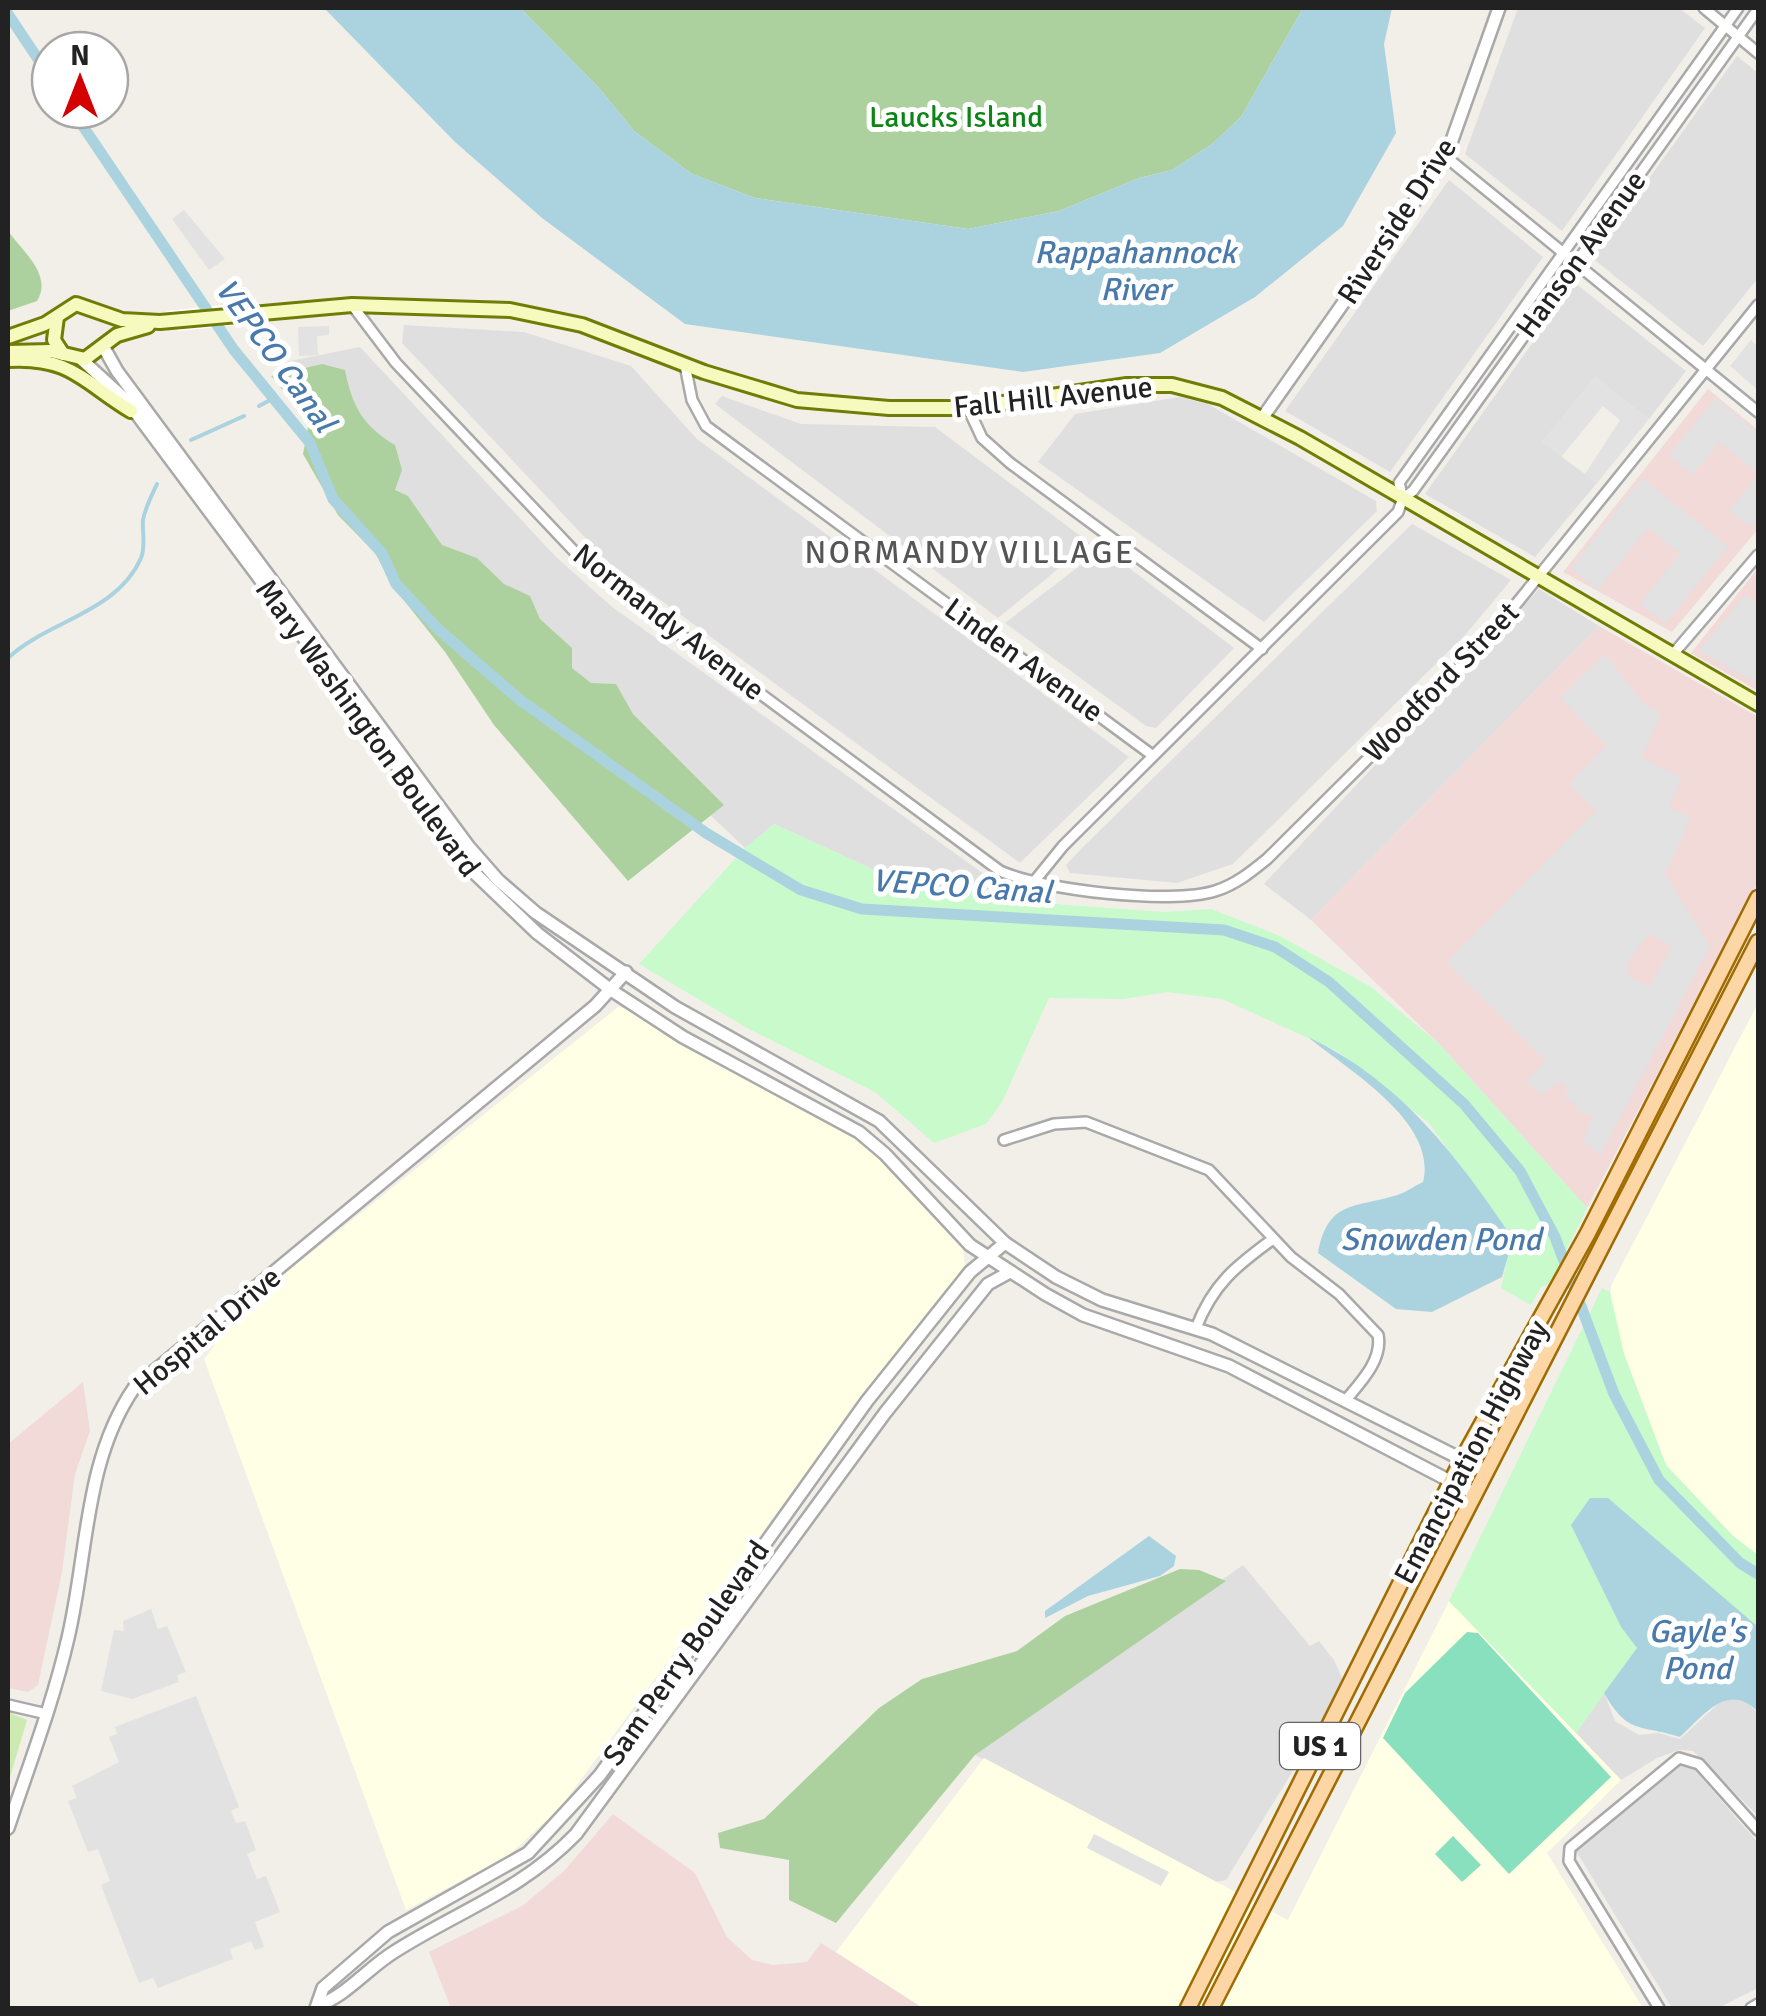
<svg xmlns="http://www.w3.org/2000/svg" width="1766" height="2016" viewBox="0 0 1766 2016" font-family="Signika,sans-serif">
  <style>
    .residential { fill: #e0dfdf }
    .commercial { fill: #f2dad9 }
    .education { fill: #ffffe5 }
    .grass { fill: #cdebb0 }
    .forest { fill: #add19e }
    .park { fill: #c8facc }
    .pitch { fill: #88e0be }
    .parking { fill: #e2e2e2; fill-rule: evenodd }
    .water { fill: #aad3df }
    .pier { fill: #fff }
    .lines { fill: none; stroke-linecap: round; stroke-linejoin: round }
    .stream { stroke: #aad3df; stroke-width: 4 }
    .canal { stroke: #aad3df; stroke-width: 11 }
    .minor-casing { stroke: #a9a9a9; stroke-width: 14 }
    .tertiary-casing { stroke: #a9a9a9; stroke-width: 16 }
    .secondary-casing { stroke: #707d05; stroke-width: 18 }
    .primary-casing { stroke: #a06b00; stroke-width: 19 }
    .minor { stroke: #fff; stroke-width: 9 }
    .tertiary { stroke: #fff; stroke-width: 11 }
    .secondary { stroke: #f7fabf; stroke-width: 12 }
    .primary { stroke: #fcd6a4; stroke-width: 14 }
    .labels { text-anchor: middle; stroke-width: 10; stroke-linejoin: round; paint-order: stroke }
    .shield { fill: #fff; stroke: #646464; stroke-width: 2.5 }
    .shield-label { font-size: 28px; font-weight: bold; fill: #222 }
    .park-label { font-size: 30px; fill: #0c8416; stroke: #fff }
    .street-label { font-size: 30px; fill: #222; stroke: #fff }
    .water-label { font-size: 32px; font-style: italic; fill: #4a7aab; stroke: #fff }
    .neighbourhood-label { font-size: 32px; letter-spacing: 2.5px; fill: #555; stroke: #fff }
  </style>
  <rect width="100%" height="100%" fill="#f2efe9"/>
  <g class="residential">
    <path d="M1518 8H1679L1705 28 1562 231 1465 154Z"/>
    <path d="M1737 56 1758 73V278L1703 346 1592 258Z"/>
    <path d="M1449 180 1543 257 1390 472 1285 411Z"/>
    <path d="M1575 283 1686 371 1649 419 1595 377 1542 442 1597 483 1535 557 1425 494Z"/>
    <path d="M404 325 524 332 631 366 697 439 1129 757 1020 863 607 561 402 343Z"/>
    <path d="M360 347 556 557 611 606 1006 890 1008 897 905 884 774 824 745 848 361 483 285 362Z"/>
    <path d="M722 396 801 424 935 427 1090 543 998 618 715 404Z"/>
    <path d="M1179 397 1208 404 1376 501 1377 511 1264 622 1038 462 1075 414Z"/>
    <path d="M1412 524 1511 580 1466 634 1233 864 1177 883 1070 873 1066 865 1082 848Z"/>
    <path d="M1103 548 1234 648 1156 728 1146 726 1005 623Z"/>
    <path d="M1539 589 1599 626 1311 920 1264 884Z"/>
    <path d="M1243 1565 1310 1646 1319 1641 1334 1660 1343 1680 1339 1696 1226 1880 1215 1882 975 1755Z"/>
    <path d="M1604 1693 1615 1721 1639 1735 1659 1733 1680 1739 1718 1704 1732 1697 1748 1703 1758 1714V1816L1693 1751 1679 1750 1657 1758 1621 1780 1576 1733Z"/>
    <path d="M1682 1764 1693 1768 1758 1843V1988L1718 2008H1672L1576 1851Z"/>
  </g>
  <g class="commercial">
    <path d="M1708 389 1758 430V529L1672 632 1563 572Z"/>
    <path d="M1758 568V691L1691 653Z"/>
    <path d="M1599 626 1758 717V882L1587 1208 1440 1045 1311 920Z"/>
    <path d="M83 1382 90 1431 75 1474 62 1572 38 1685 28 1692 8 1688V1444Z"/>
    <path d="M613 1814 695 1873 727 1937 752 1960 773 1965 807 1962 821 1943 923 2008H451L429 1952 522 1906 564 1871Z"/>
  </g>
  <g class="education">
    <path d="M1758 1003V1555L1733 1536 1666 1465 1624 1354 1610 1300 1611 1286Z"/>
    <path d="M618 1007 632 1010 864 1143 963 1249 965 1266 853 1409 560 1808 509 1855 406 1910 204 1359 246 1305Z"/>
    <path d="M1449 1601 1621 1780 1547 1853 1643 2008H923L836 1952 984 1758 1288 1920Z"/>
  </g>
  <path class="grass" d="M8 1712 27 1720 8 1784Z"/>
  <g class="forest">
    <path d="M520 8H1303L1241 117 1212 144 1172 170 1139 178 1059 211 968 229 755 198 692 174 634 131 599 88Z"/>
    <path d="M8 231C23 252 53 275 37 301L8 311Z"/>
    <path d="M322 364 345 370C352 406 363 426 395 445L402 470 395 490 408 496 442 545 477 558 504 584 530 596 540 619 572 648V668L591 683 616 684 633 714 724 805 628 881 494 725 445 652 395 589 375 553 338 515 303 454 309 422 271 376Z"/>
    <path d="M1180 1569 1199 1570 1226 1581 975 1755 836 1923 789 1900V1860L720 1848 718 1833 764 1819 879 1708 922 1679 1017 1651 1065 1616Z"/>
  </g>
  <g class="park">
    <path d="M774 824 905 884 1066 905 1165 912 1211 909 1280 936 1371 987 1440 1045 1587 1208 1550 1284 1541 1287 1531 1305 1501 1288 1512 1239 1429 1123 1337 1051 1222 999 1167 992 1123 999 1049 998 1002 1102 986 1124 934 1143 875 1092 747 1028 639 964 745 848Z"/>
    <path d="M1602 1288 1610 1292 1624 1354 1666 1465 1733 1536 1758 1555V1627L1571 1525 1621 1627 1637 1648 1576 1733 1449 1601Z"/>
  </g>
  <g class="pitch">
    <path d="M1467 1632 1478 1633 1611 1777 1509 1874 1383 1738 1405 1693Z"/>
    <path d="M1453 1836 1481 1865 1462 1882 1435 1854Z"/>
  </g>
  <g class="parking">
    <path d="M184 210 225 259 209 270 172 219Z"/>
    <path d="M329 326V335L317 336 318 355 299 356 298 327Z"/>
    <path d="M1751 340 1758 346V390L1730 366Z"/>
    <path d="M1595 376 1649 419 1597 483 1585 474 1620 420 1603 406 1561 457 1542 442Z"/>
    <path d="M1716 398 1758 433V473L1720 442 1692 475 1669 455Z"/>
    <path d="M1758 475V517L1750 527 1729 511Z"/>
    <path d="M1642 478 1728 546 1665 624 1640 604 1680 553 1648 528 1598 590 1571 568Z"/>
    <path d="M1745 595 1758 605V684L1699 651Z"/>
    <path d="M1605 654 1643 703 1661 714 1642 757 1682 778 1669 806 1691 818 1665 874 1710 946 1600 1155 1583 1141 1594 1112 1584 1115 1564 1094 1569 1089 1561 1082 1541 1095 1526 1081 1546 1061 1446 962 1596 811 1569 784 1606 746 1560 698ZM1649 934 1672 946 1650 987 1627 976 1631 968 1625 965Z"/>
    <path d="M151 1609 158 1629 167 1626 186 1672 177 1675 179 1682 132 1699 101 1691 114 1630 124 1631 123 1621Z"/>
    <path d="M196 1696 239 1807 231 1811 236 1823 245 1821 256 1850 247 1854 257 1879 266 1876 280 1912 255 1922 264 1947 255 1950 251 1941 230 1949 233 1959 158 1988 153 1978 139 1983 101 1885 110 1881 98 1849 88 1852 68 1801 77 1798 72 1786 119 1762 109 1737 117 1734 115 1727Z"/>
    <path d="M1094 1834 1169 1872 1161 1886 1087 1848Z"/>
  </g>
  <g class="water">
    <path d="M324 8H520L599 88 634 131 692 174 755 198 968 229 1059 211 1139 178 1172 170 1212 144 1241 117 1303 8H1392L1384 44 1396 133 1343 226 1255 297 1160 353 1023 372 685 324 542 218 455 142Z"/>
    <path d="M1308 1037C1401 1081 1457 1156 1513 1239L1502 1277 1432 1312 1396 1309 1318 1253C1328 1201 1353 1208 1394 1196 1404 1194 1414 1186 1423 1182 1438 1122 1349 1071 1308 1037Z"/>
    <path d="M1590 1498H1608L1758 1627V1712C1728 1681 1704 1715 1680 1737 1639 1724 1628 1735 1604 1693L1637 1648 1621 1627 1571 1525Z"/>
    <path d="M1149 1536 1176 1556 1174 1566 1160 1576 1088 1596 1045 1618V1611Z"/>
  </g>
  <path class="pier" d="M241 303 247 324 178 331 167 311Z"/>
  <g class="lines">
    <g class="stream">
      <path d="M259 406 274 398"/>
      <path d="M191 440 244 416"/>
      <path d="M8 658C47 621 117 613 141 558 146 546 142 532 143 520 145 508 152 495 157 484"/>
    </g>
    <g class="canal">
      <path d="M8 14 50 77"/>
      <path d="M72 110 234 350 310 443 333 499 382 553 396 584 439 630 520 700 706 833 801 890 862 909 1224 930 1275 947 1329 982 1464 1104 1520 1171 1555 1237 1614 1394 1659 1480 1740 1563 1758 1574"/>
    </g>
    <g class="minor-casing">
      <g id="minor">
        <path d="M1704 8 1758 53"/>
        <path d="M1446 157 1758 412"/>
        <path d="M352 305 396 363 589 567 1000 871C1042 890 1171 905 1215 891 1235 885 1251 872 1267 859L1487 640 1758 305"/>
        <path d="M685 365 692 400 706 426 1152 755"/>
        <path d="M968 408 982 438 1010 463 1262 649"/>
        <path d="M1403 498 1399 483 1738 8"/>
        <path d="M1674 653 1758 555"/>
        <path d="M1033 883 1063 846 1398 512 1403 498 1413 491 1758 9"/>
        <path d="M1004 1140 1054 1124 1086 1122 1209 1170 1291 1257 1339 1294 1378 1335C1383 1360 1360 1383 1345 1401"/>
        <path d="M1196 1328C1213 1284 1236 1266 1273 1239"/>
        <path d="M8 1705 47 1714"/>
        <path d="M1659 2008 1569 1861 1570 1848 1679 1758 1699 1764 1758 1830"/>
        <path d="M1751 2008 1758 2004"/>
      </g>
    </g>
    <g class="tertiary-casing">
      <g id="tertiary">
        <path d="M103 346 117 371 469 847 498 880 536 913 675 1007 879 1121 1005 1243 1056 1277 1102 1300 1212 1334 1487 1472"/>
        <path d="M81 359 127 401 371 728 463 862 537 933 611 990 683 1037 859 1132 885 1154 970 1245 1045 1294 1083 1315 1229 1366 1475 1494"/>
        <path d="M1263 417 1446 157 1499 8"/>
        <path d="M8 1828C29 1765 53 1703 68 1638 88 1553 84 1461 134 1388L595 1006 626 972"/>
        <path d="M319 2005C347 1995 368 1968 394 1952 458 1911 521 1891 576 1834L885 1413 988 1284 1010 1272"/>
        <path d="M316 2008 323 1988 388 1932 528 1853 600 1775 867 1401 970 1272 1005 1243"/>
      </g>
    </g>
    <g class="secondary-casing">
      <g id="secondary">
        <path d="M57 317 54 340 63 354"/>
        <path d="M8 337 45 324 76 304 122 320 160 322 352 305 510 310 582 325 704 372 797 400 889 408H968L1127 385H1172L1222 398 1300 438 1758 704"/>
        <path d="M8 352 51 351 85 359 117 335 148 326"/>
        <path d="M8 360C71 356 84 383 131 411"/>
      </g>
    </g>
    <g class="primary-casing">
      <g id="primary">
        <path d="M1188 2008 1462 1460 1588 1233 1758 898"/>
        <path d="M1211 2008 1758 942"/>
      </g>
    </g>
    <use href="#minor" class="minor"/>
    <use href="#tertiary" class="tertiary"/>
    <use href="#secondary" class="secondary"/>
    <use href="#primary" class="primary"/>
  </g>
  <g class="labels">
    <rect class="shield" x="1280" y="1723" width="80" height="46" rx="8"/>
    <g class="shield-label">
      <text x="1320" y="1756">US 1</text>
    </g>
    <g class="park-label">
      <text x="956" y="127">Laucks Island</text>
    </g>
    <g class="street-label">
      <text transform="translate(1397 221) rotate(-57)" y="10">Riverside Drive</text>
      <text transform="translate(1581 254) rotate(-54)" y="10">Hanson Avenue</text>
      <text transform="translate(1053 397) rotate(-6)" y="10">Fall Hill Avenue</text>
      <text transform="translate(669 622) rotate(38)" y="10">Normandy Avenue</text>
      <text transform="translate(1024 660) rotate(36)" y="10">Linden Avenue</text>
      <text transform="translate(1441 682) rotate(-46)" y="10">Woodford Street</text>
      <text transform="translate(368 728) rotate(54)" y="10">Mary Washington Boulevard</text>
      <text transform="translate(207 1331) rotate(-40)" y="10">Hospital Drive</text>
      <text transform="translate(1471 1452) rotate(-62)" y="10">Emancipation Highway</text>
      <text transform="translate(686 1653) rotate(-55)" y="10">Sam Perry Boulevard</text>
    </g>
    <g class="water-label">
      <text x="1135" y="263">Rappahannock<tspan x="1135" dy="37">River</tspan></text>
      <text transform="translate(276 355) rotate(54)" y="11">VEPCO Canal</text>
      <text transform="translate(962 886) rotate(4)" y="11">VEPCO Canal</text>
      <text x="1441" y="1250">Snowden Pond</text>
      <text x="1697" y="1642">Gayle's<tspan x="1697" dy="37">Pond</tspan></text>
    </g>
    <g class="neighbourhood-label">
      <text x="970" y="563">NORMANDY VILLAGE</text>
    </g>
  </g>
  <rect width="1766" height="2016" fill="none" stroke="#222222" stroke-width="20"/>
  <g transform="translate(80 80)"><circle r="48" fill="#ffffff" stroke="#a7a7a7" stroke-width="2.5"/>
  <path d="M0-8L18 38L0 25L-18 38Z" fill="#d40000"/>
  <text y="-15" font-size="28" font-weight="bold" text-anchor="middle" fill="#222222">N</text>
  </g>
</svg>
